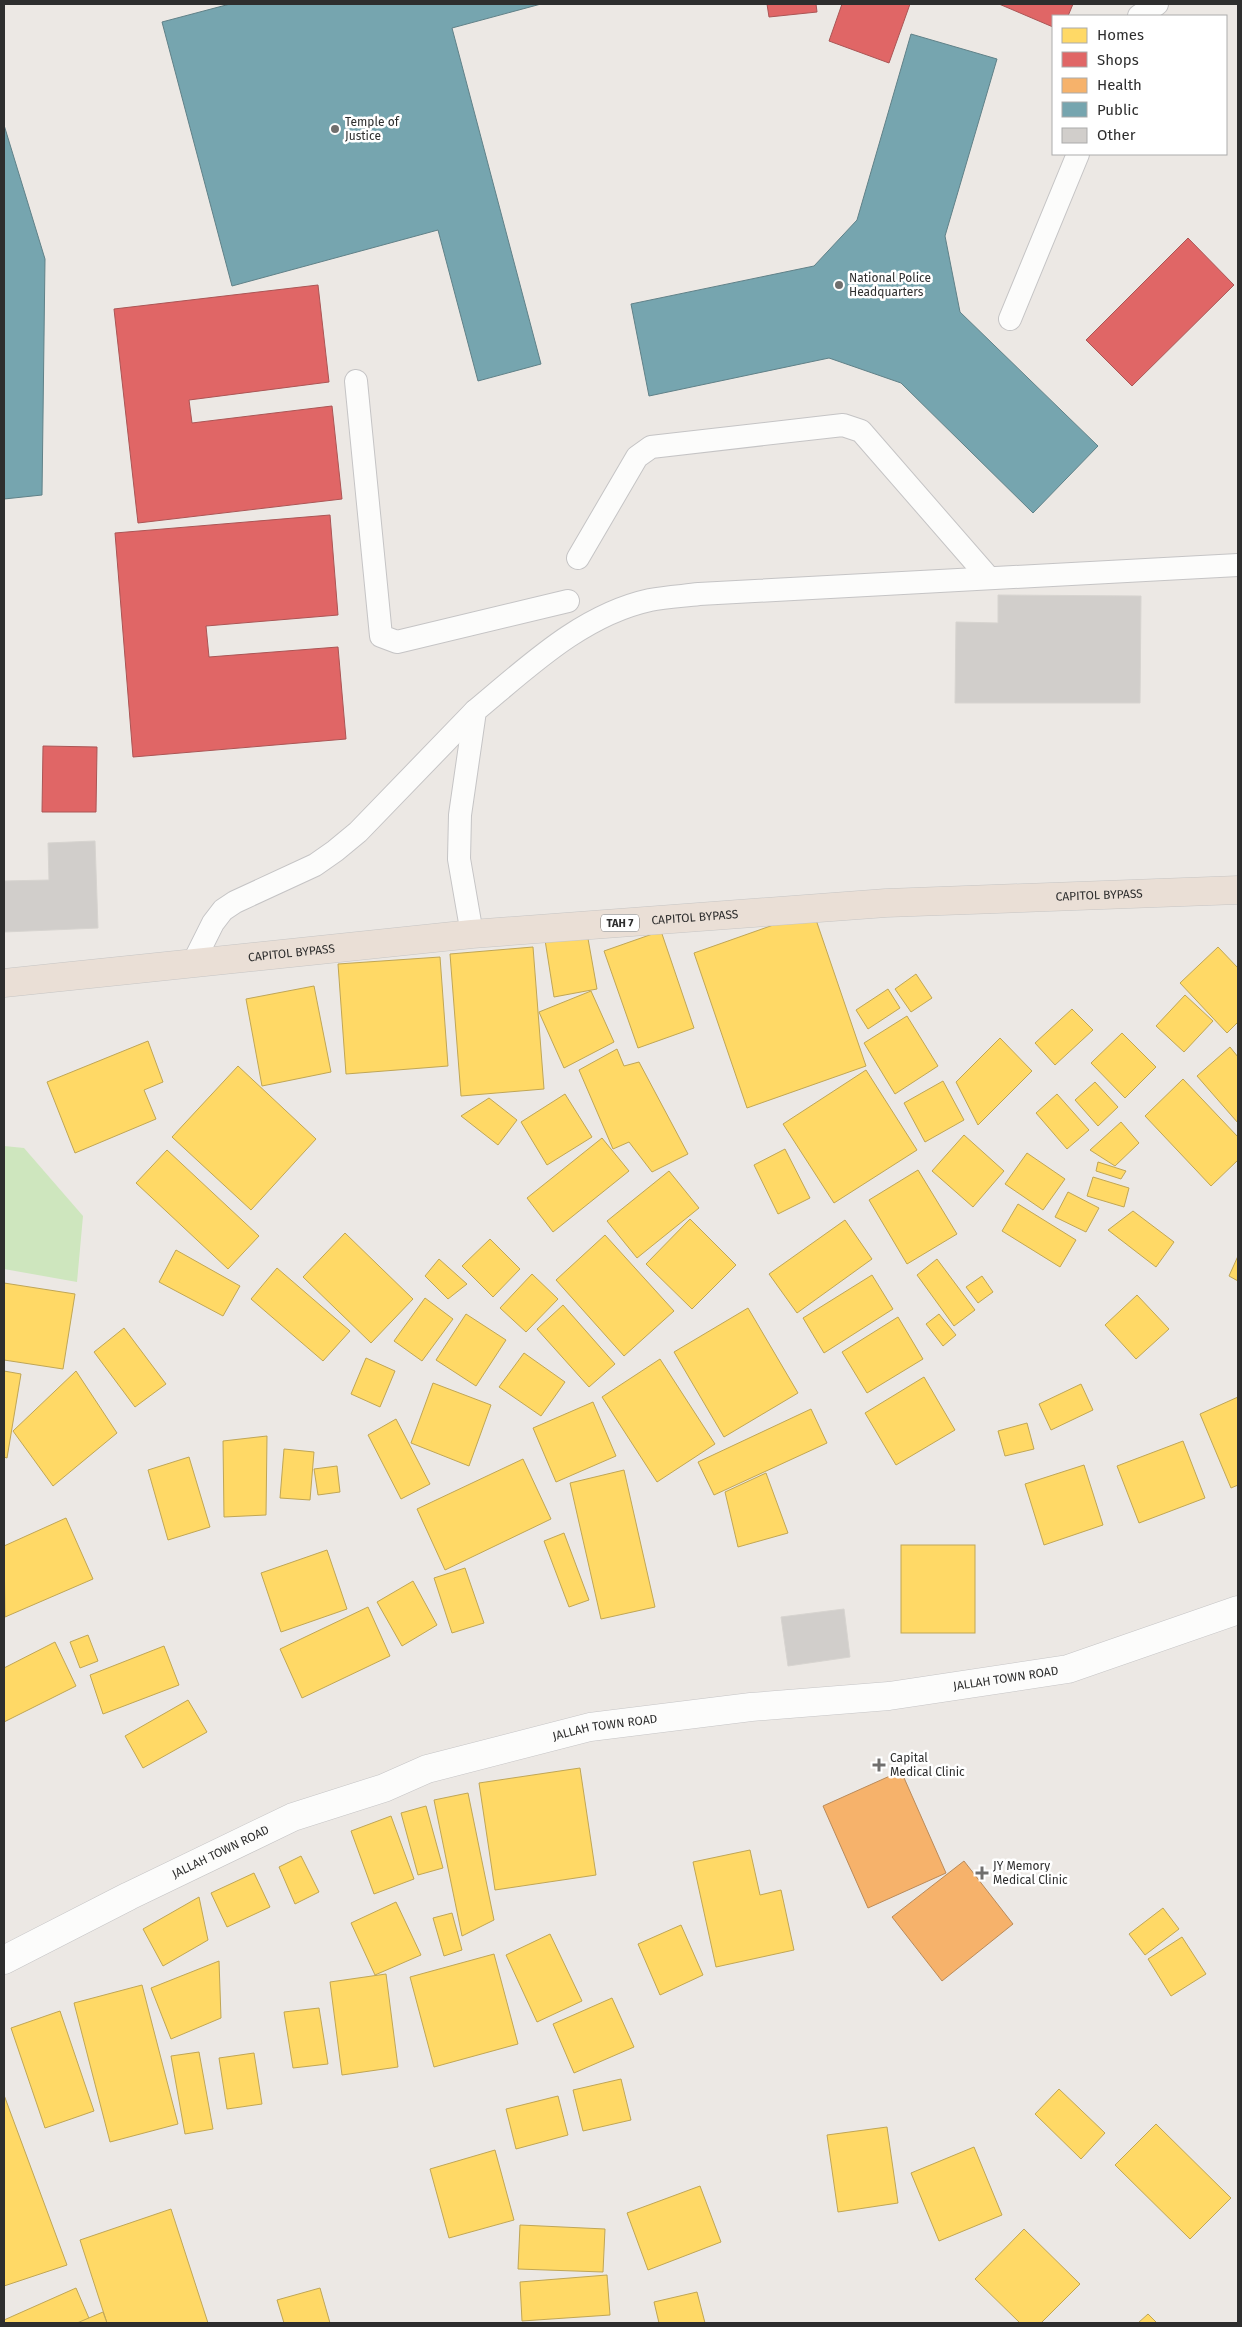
<svg xmlns="http://www.w3.org/2000/svg" width="1242" height="2327" viewBox="0 0 1242 2327" font-family="'Fira Sans',sans-serif">
  <style>
    .green { fill: #cee6be }
    .homes { fill: #ffd966; stroke: #c0a655 }
    .shops { fill: #e06666; stroke: #ab5555 }
    .health { fill: #f6b26b; stroke: #ba8a59 }
    .public { fill: #76a5af; stroke: #608188 }
    .building { fill: #d1cecb; stroke: #d7d4d0 }
    .lines { fill: none; stroke-linecap: round; stroke-linejoin: round }
    .lane-casing { stroke: #c5c4c5; stroke-width: 24 }
    .secondary-casing { stroke: #c5c4c5; stroke-width: 29 }
    .highway-casing { stroke: #c6c5c4; stroke-width: 29 }
    .lane { stroke: #fcfcfb; stroke-width: 22 }
    .secondary { stroke: #fcfcfb; stroke-width: 28 }
    .highway { stroke: #eadfd6; stroke-width: 28 }
    .poi-dot { fill: #706f6e; stroke: #fff; stroke-width: 2 }
    .labels { text-anchor: middle; stroke-width: 5; stroke-linejoin: round; paint-order: stroke }
    .shield { fill: #fff; stroke: #6d6d6d; stroke-width: 1 }
    .shield-label { font-size: 11px; font-weight: bold; fill: #2e2e2e }
    .poi-label { font-size: 12px; fill: #2e2e2e; stroke: #fff; text-anchor: start }
    .street-label { font-size: 12px; fill: #2e2e2e; stroke: #fff }
  </style>
  <rect width="100%" height="100%" fill="#ece8e4"/>
  <path class="green" d="M4 1146 24 1148 83 1216 77 1282 4 1269Z"/>
  <g class="homes">
    <path d="M813 911 866 1066 747 1108 694 953Z"/>
    <path d="M661 931 694 1028 638 1048 604 951Z"/>
    <path d="M587 933 597 989 554 997 545 940Z"/>
    <path d="M533 947 544 1089 461 1096 450 954Z"/>
    <path d="M1218 947 1238 968V1022L1227 1033 1180 983Z"/>
    <path d="M440 957 448 1066 346 1074 338 964Z"/>
    <path d="M916 974 932 998 911 1012 895 989Z"/>
    <path d="M314 986 331 1072 262 1086 246 999Z"/>
    <path d="M888 989 900 1008 868 1029 856 1010Z"/>
    <path d="M591 991 614 1042 564 1068 539 1012Z"/>
    <path d="M1185 995 1213 1021 1184 1052 1156 1026Z"/>
    <path d="M1072 1009 1093 1030 1055 1065 1035 1043Z"/>
    <path d="M907 1016 938 1066 895 1094 864 1043Z"/>
    <path d="M1122 1033 1156 1067 1125 1098 1091 1063Z"/>
    <path d="M1000 1038 1032 1071 978 1125 956 1082Z"/>
    <path d="M148 1041 163 1082 144 1090 156 1119 75 1153 47 1082Z"/>
    <path d="M1230 1047 1238 1057V1123L1197 1076Z"/>
    <path d="M617 1049 624 1066 639 1062 688 1154 652 1172 629 1142 613 1149 579 1070Z"/>
    <path d="M238 1066 316 1139 251 1210 172 1137Z"/>
    <path d="M866 1070 917 1150 834 1203 783 1124Z"/>
    <path d="M1183 1079 1238 1137V1160L1211 1186 1145 1116Z"/>
    <path d="M943 1081 964 1120 925 1142 904 1103Z"/>
    <path d="M1095 1082 1118 1107 1098 1126 1075 1100Z"/>
    <path d="M565 1094 592 1137 547 1165 521 1122Z"/>
    <path d="M1057 1094 1089 1130 1067 1149 1036 1113Z"/>
    <path d="M489 1098 517 1120 498 1145 461 1116Z"/>
    <path d="M1121 1122 1139 1143 1115 1166 1090 1150Z"/>
    <path d="M964 1135 1004 1171 973 1207 932 1171Z"/>
    <path d="M602 1138 629 1171 553 1232 527 1198Z"/>
    <path d="M785 1149 810 1198 778 1214 754 1165Z"/>
    <path d="M167 1150 259 1236 228 1269 136 1183Z"/>
    <path d="M1027 1153 1065 1179 1043 1210 1005 1184Z"/>
    <path d="M1098 1162 1126 1171 1121 1179 1096 1171Z"/>
    <path d="M918 1170 957 1234 907 1264 869 1200Z"/>
    <path d="M669 1171 699 1208 637 1258 607 1221Z"/>
    <path d="M1093 1177 1129 1188 1124 1207 1087 1196Z"/>
    <path d="M1068 1192 1099 1208 1086 1232 1055 1217Z"/>
    <path d="M1018 1204 1076 1240 1060 1267 1002 1231Z"/>
    <path d="M1133 1211 1174 1242 1156 1267 1108 1230Z"/>
    <path d="M690 1219 736 1265 692 1309 646 1264Z"/>
    <path d="M845 1220 872 1259 797 1313 769 1274Z"/>
    <path d="M345 1233 413 1299 371 1343 303 1277Z"/>
    <path d="M605 1235 674 1311 624 1356 556 1280Z"/>
    <path d="M490 1239 520 1269 493 1297 462 1266Z"/>
    <path d="M176 1250 240 1286 223 1316 159 1282Z"/>
    <path d="M1238 1256V1281L1229 1276Z"/>
    <path d="M439 1259 467 1284 448 1299 425 1276Z"/>
    <path d="M937 1259 975 1310 954 1326 917 1275Z"/>
    <path d="M277 1268 350 1331 323 1361 251 1299Z"/>
    <path d="M532 1274 558 1299 526 1332 500 1308Z"/>
    <path d="M872 1275 893 1309 824 1353 803 1318Z"/>
    <path d="M982 1276 993 1292 978 1303 966 1287Z"/>
    <path d="M4 1283 75 1294 63 1369 4 1360Z"/>
    <path d="M1137 1295 1169 1329 1136 1359 1105 1325Z"/>
    <path d="M425 1298 453 1319 422 1361 394 1341Z"/>
    <path d="M563 1305 615 1364 589 1387 537 1329Z"/>
    <path d="M748 1308 798 1393 724 1437 674 1352Z"/>
    <path d="M466 1314 506 1340 476 1386 436 1360Z"/>
    <path d="M939 1314 956 1335 943 1346 926 1324Z"/>
    <path d="M898 1317 923 1359 867 1393 842 1352Z"/>
    <path d="M124 1328 166 1384 135 1407 94 1352Z"/>
    <path d="M524 1353 565 1382 541 1416 499 1387Z"/>
    <path d="M366 1358 395 1371 380 1407 351 1394Z"/>
    <path d="M660 1359 715 1444 657 1482 602 1397Z"/>
    <path d="M4 1371 21 1374 7 1458 4 1457Z"/>
    <path d="M76 1371 117 1433 53 1486 13 1431Z"/>
    <path d="M924 1377 955 1430 896 1465 865 1413Z"/>
    <path d="M433 1383 491 1405 469 1466 411 1443Z"/>
    <path d="M1081 1384 1093 1410 1051 1430 1039 1404Z"/>
    <path d="M1238 1397V1485L1231 1488 1200 1414Z"/>
    <path d="M593 1402 616 1456 556 1482 533 1428Z"/>
    <path d="M811 1409 827 1443 714 1495 698 1462Z"/>
    <path d="M396 1419 430 1484 401 1499 368 1435Z"/>
    <path d="M1027 1423 1034 1449 1005 1456 998 1431Z"/>
    <path d="M267 1436 266 1515 224 1517 223 1441Z"/>
    <path d="M1183 1441 1205 1498 1139 1523 1117 1466Z"/>
    <path d="M284 1449 314 1452 310 1500 280 1498Z"/>
    <path d="M189 1457 210 1527 168 1540 148 1470Z"/>
    <path d="M523 1459 551 1519 445 1570 417 1509Z"/>
    <path d="M1084 1465 1103 1525 1044 1545 1025 1484Z"/>
    <path d="M337 1466 340 1492 318 1495 314 1469Z"/>
    <path d="M624 1470 655 1607 601 1619 570 1483Z"/>
    <path d="M766 1473 788 1533 738 1547 725 1492Z"/>
    <path d="M66 1518 93 1579 5 1617 4 1546Z"/>
    <path d="M564 1533 589 1600 569 1607 544 1541Z"/>
    <rect x="901" y="1545" width="74" height="88"/>
    <path d="M327 1550 347 1609 281 1632 261 1573Z"/>
    <path d="M465 1568 484 1623 452 1633 434 1578Z"/>
    <path d="M413 1581 437 1625 402 1646 377 1602Z"/>
    <path d="M368 1607 390 1656 302 1698 280 1649Z"/>
    <path d="M88 1635 98 1661 80 1668 70 1642Z"/>
    <path d="M55 1642 76 1686 4 1722V1668Z"/>
    <path d="M164 1646 179 1685 103 1714 90 1675Z"/>
    <path d="M188 1700 207 1732 143 1768 125 1736Z"/>
    <path d="M580 1768 596 1875 495 1890 479 1783Z"/>
    <path d="M468 1793 494 1920 462 1936 434 1800Z"/>
    <path d="M426 1806 443 1868 418 1875 401 1813Z"/>
    <path d="M391 1816 414 1879 374 1894 351 1831Z"/>
    <path d="M750 1850 760 1895 781 1890 794 1950 716 1967 693 1862Z"/>
    <path d="M301 1856 319 1892 295 1904 279 1867Z"/>
    <path d="M254 1873 270 1907 227 1927 211 1893Z"/>
    <path d="M199 1897 208 1940 163 1966 143 1929Z"/>
    <path d="M396 1902 421 1955 375 1975 351 1923Z"/>
    <path d="M1163 1908 1179 1929 1145 1955 1129 1934Z"/>
    <path d="M452 1913 462 1950 444 1956 433 1918Z"/>
    <path d="M681 1925 703 1975 660 1995 638 1944Z"/>
    <path d="M550 1934 582 2001 537 2022 506 1955Z"/>
    <path d="M1182 1937 1206 1974 1171 1996 1148 1959Z"/>
    <path d="M494 1954 518 2044 434 2067 410 1977Z"/>
    <path d="M219 1961 221 2018 171 2039 151 1988Z"/>
    <path d="M386 1974 398 2067 342 2075 330 1982Z"/>
    <path d="M142 1985 178 2124 110 2142 74 2003Z"/>
    <path d="M612 1998 634 2047 574 2073 553 2024Z"/>
    <path d="M319 2008 328 2064 293 2068 284 2012Z"/>
    <path d="M60 2011 94 2111 45 2128 11 2028Z"/>
    <path d="M199 2052 213 2129 185 2134 171 2056Z"/>
    <path d="M254 2053 262 2104 227 2109 219 2058Z"/>
    <path d="M621 2079 631 2120 583 2131 573 2090Z"/>
    <path d="M1059 2089 1105 2133 1081 2159 1035 2114Z"/>
    <path d="M4 2095 67 2265 4 2286Z"/>
    <path d="M558 2096 568 2135 516 2149 506 2109Z"/>
    <path d="M1156 2124 1231 2198 1190 2239 1115 2165Z"/>
    <path d="M887 2127 898 2203 838 2212 827 2135Z"/>
    <path d="M974 2147 1002 2215 939 2241 911 2173Z"/>
    <path d="M495 2150 514 2220 449 2238 430 2169Z"/>
    <path d="M700 2186 721 2242 648 2270 627 2213Z"/>
    <path d="M171 2209 208 2323H107L80 2240Z"/>
    <path d="M520 2225 605 2229 603 2272 518 2269Z"/>
    <path d="M1024 2229 1080 2284 1041 2323H1020L975 2279Z"/>
    <path d="M607 2275 610 2315 522 2321 520 2282Z"/>
    <path d="M76 2288 91 2323H4V2320Z"/>
    <path d="M320 2288 330 2323H284L277 2300Z"/>
    <path d="M697 2292 705 2323H659L654 2302Z"/>
    <path d="M103 2312 107 2323H77Z"/>
    <path d="M1148 2314 1157 2323H1138Z"/>
  </g>
  <g class="shops">
    <path d="M767 4H816L817 12 769 17Z"/>
    <path d="M842 4H910L889 63 829 41Z"/>
    <path d="M999 4H1073L1068 16H1053V27Z"/>
    <path d="M1188 238 1234 285 1132 386 1086 340Z"/>
    <path d="M318 285 329 382 189 400 192 423 332 406 342 499 138 523 114 309Z"/>
    <path d="M330 515 338 615 206 626 209 657 338 647 346 739 133 757 115 533Z"/>
    <path d="M43 746 97 747 96 812H42Z"/>
  </g>
  <g class="health">
    <path d="M901 1771 946 1873 868 1908 823 1806Z"/>
    <path d="M964 1861 1013 1924 942 1981 892 1917Z"/>
  </g>
  <g class="public">
    <path d="M230 4H541L452 28 541 364 478 381 438 230 232 286 162 22Z"/>
    <path d="M911 34 997 59 945 236 960 312 1098 446 1033 513 901 383 829 358 649 396 631 304 814 266 857 220Z"/>
    <path d="M4 125 45 259 42 495 4 499Z"/>
  </g>
  <g class="building">
    <path d="M998 595 1141 596 1140 703H955L956 622 998 623Z"/>
    <path d="M95 841 98 928 4 932V881L49 880 48 843Z"/>
    <path d="M844 1609 850 1657 788 1666 781 1617Z"/>
  </g>
  <g class="lines">
    <g class="lane-casing">
      <g id="lane">
        <path d="M1139 16 1157 4"/>
        <path d="M1010 319 1078 154"/>
        <path d="M356 381 381 636 397 642 568 601"/>
        <path d="M578 558 637 457 651 447 843 425 861 431 989 578"/>
        <path d="M472 934 459 859 460 815 475 711C527 668 581 615 650 600 666 597 683 596 699 594L1238 565"/>
        <path d="M193 963 213 923 223 910 235 902 315 865 335 851 358 832 475 711"/>
      </g>
    </g>
    <g class="secondary-casing">
      <g id="secondary">
        <path id="s1" d="M4 1960 129 1896 293 1817 384 1788 427 1769 590 1727 751 1707 889 1696 1068 1669 1238 1610"/>
      </g>
    </g>
    <g class="highway-casing">
      <g id="highway">
        <path id="s2" d="M4 983 472 934 886 903 1238 890"/>
      </g>
    </g>
    <use href="#lane" class="lane"/>
    <use href="#secondary" class="secondary"/>
    <use href="#highway" class="highway"/>
  </g>
  <g class="poi-dot">
    <circle cx="335" cy="129" r="5"/>
    <circle cx="839" cy="285" r="5"/>
    <path d="M876.5 1757.5h5v5h5v5h-5v5h-5v-5h-5v-5h5z"/>
    <path d="M979.5 1865.5h5v5h5v5h-5v5h-5v-5h-5v-5h5z"/>
  </g>
  <g class="labels">
    <rect class="shield" x="601" y="914.5" width="38" height="17" rx="4"/>
    <g class="shield-label">
      <text x="620" y="927">TAH 7</text>
    </g>
    <g class="poi-label">
      <text x="345" y="126">Temple of<tspan x="345" dy="14">Justice</tspan></text>
      <text x="849" y="282">National Police<tspan x="849" dy="14">Headquarters</tspan></text>
      <text x="890" y="1762">Capital<tspan x="890" dy="14">Medical Clinic</tspan></text>
      <text x="993" y="1870">JY Memory<tspan x="993" dy="14">Medical Clinic</tspan></text>
    </g>
    <g class="street-label">
      <text dy="4" stroke="none"><textPath href="#s2" startOffset="1099">CAPITOL BYPASS</textPath></text>
      <text dy="4" stroke="none"><textPath href="#s2" startOffset="694">CAPITOL BYPASS</textPath></text>
      <text dy="4" stroke="none"><textPath href="#s2" startOffset="289">CAPITOL BYPASS</textPath></text>
      <text dy="4" stroke="none"><textPath href="#s1" startOffset="1052">JALLAH TOWN ROAD</textPath></text>
      <text dy="4" stroke="none"><textPath href="#s1" startOffset="648">JALLAH TOWN ROAD</textPath></text>
      <text dy="4" stroke="none"><textPath href="#s1" startOffset="242">JALLAH TOWN ROAD</textPath></text>
    </g>
  </g>
  <rect width="1242" height="2327" fill="none" stroke="#2e2e2e" stroke-width="10"/>
  <rect x="1052" y="15" width="175" height="140" fill="#ffffff" stroke="#ababab"/>
  <rect x="1062" y="28" width="25" height="15" fill="#ffd966" stroke="#ababab"/>
  <text x="1097" y="40" font-size="15" fill="#2e2e2e">Homes</text>
  <rect x="1062" y="52" width="25" height="15" fill="#e06666" stroke="#ababab"/>
  <text x="1097" y="65" font-size="15" fill="#2e2e2e">Shops</text>
  <rect x="1062" y="78" width="25" height="15" fill="#f6b26b" stroke="#ababab"/>
  <text x="1097" y="90" font-size="15" fill="#2e2e2e">Health</text>
  <rect x="1062" y="102" width="25" height="15" fill="#76a5af" stroke="#ababab"/>
  <text x="1097" y="115" font-size="15" fill="#2e2e2e">Public</text>
  <rect x="1062" y="128" width="25" height="15" fill="#d1cecb" stroke="#ababab"/>
  <text x="1097" y="140" font-size="15" fill="#2e2e2e">Other</text>
</svg>
